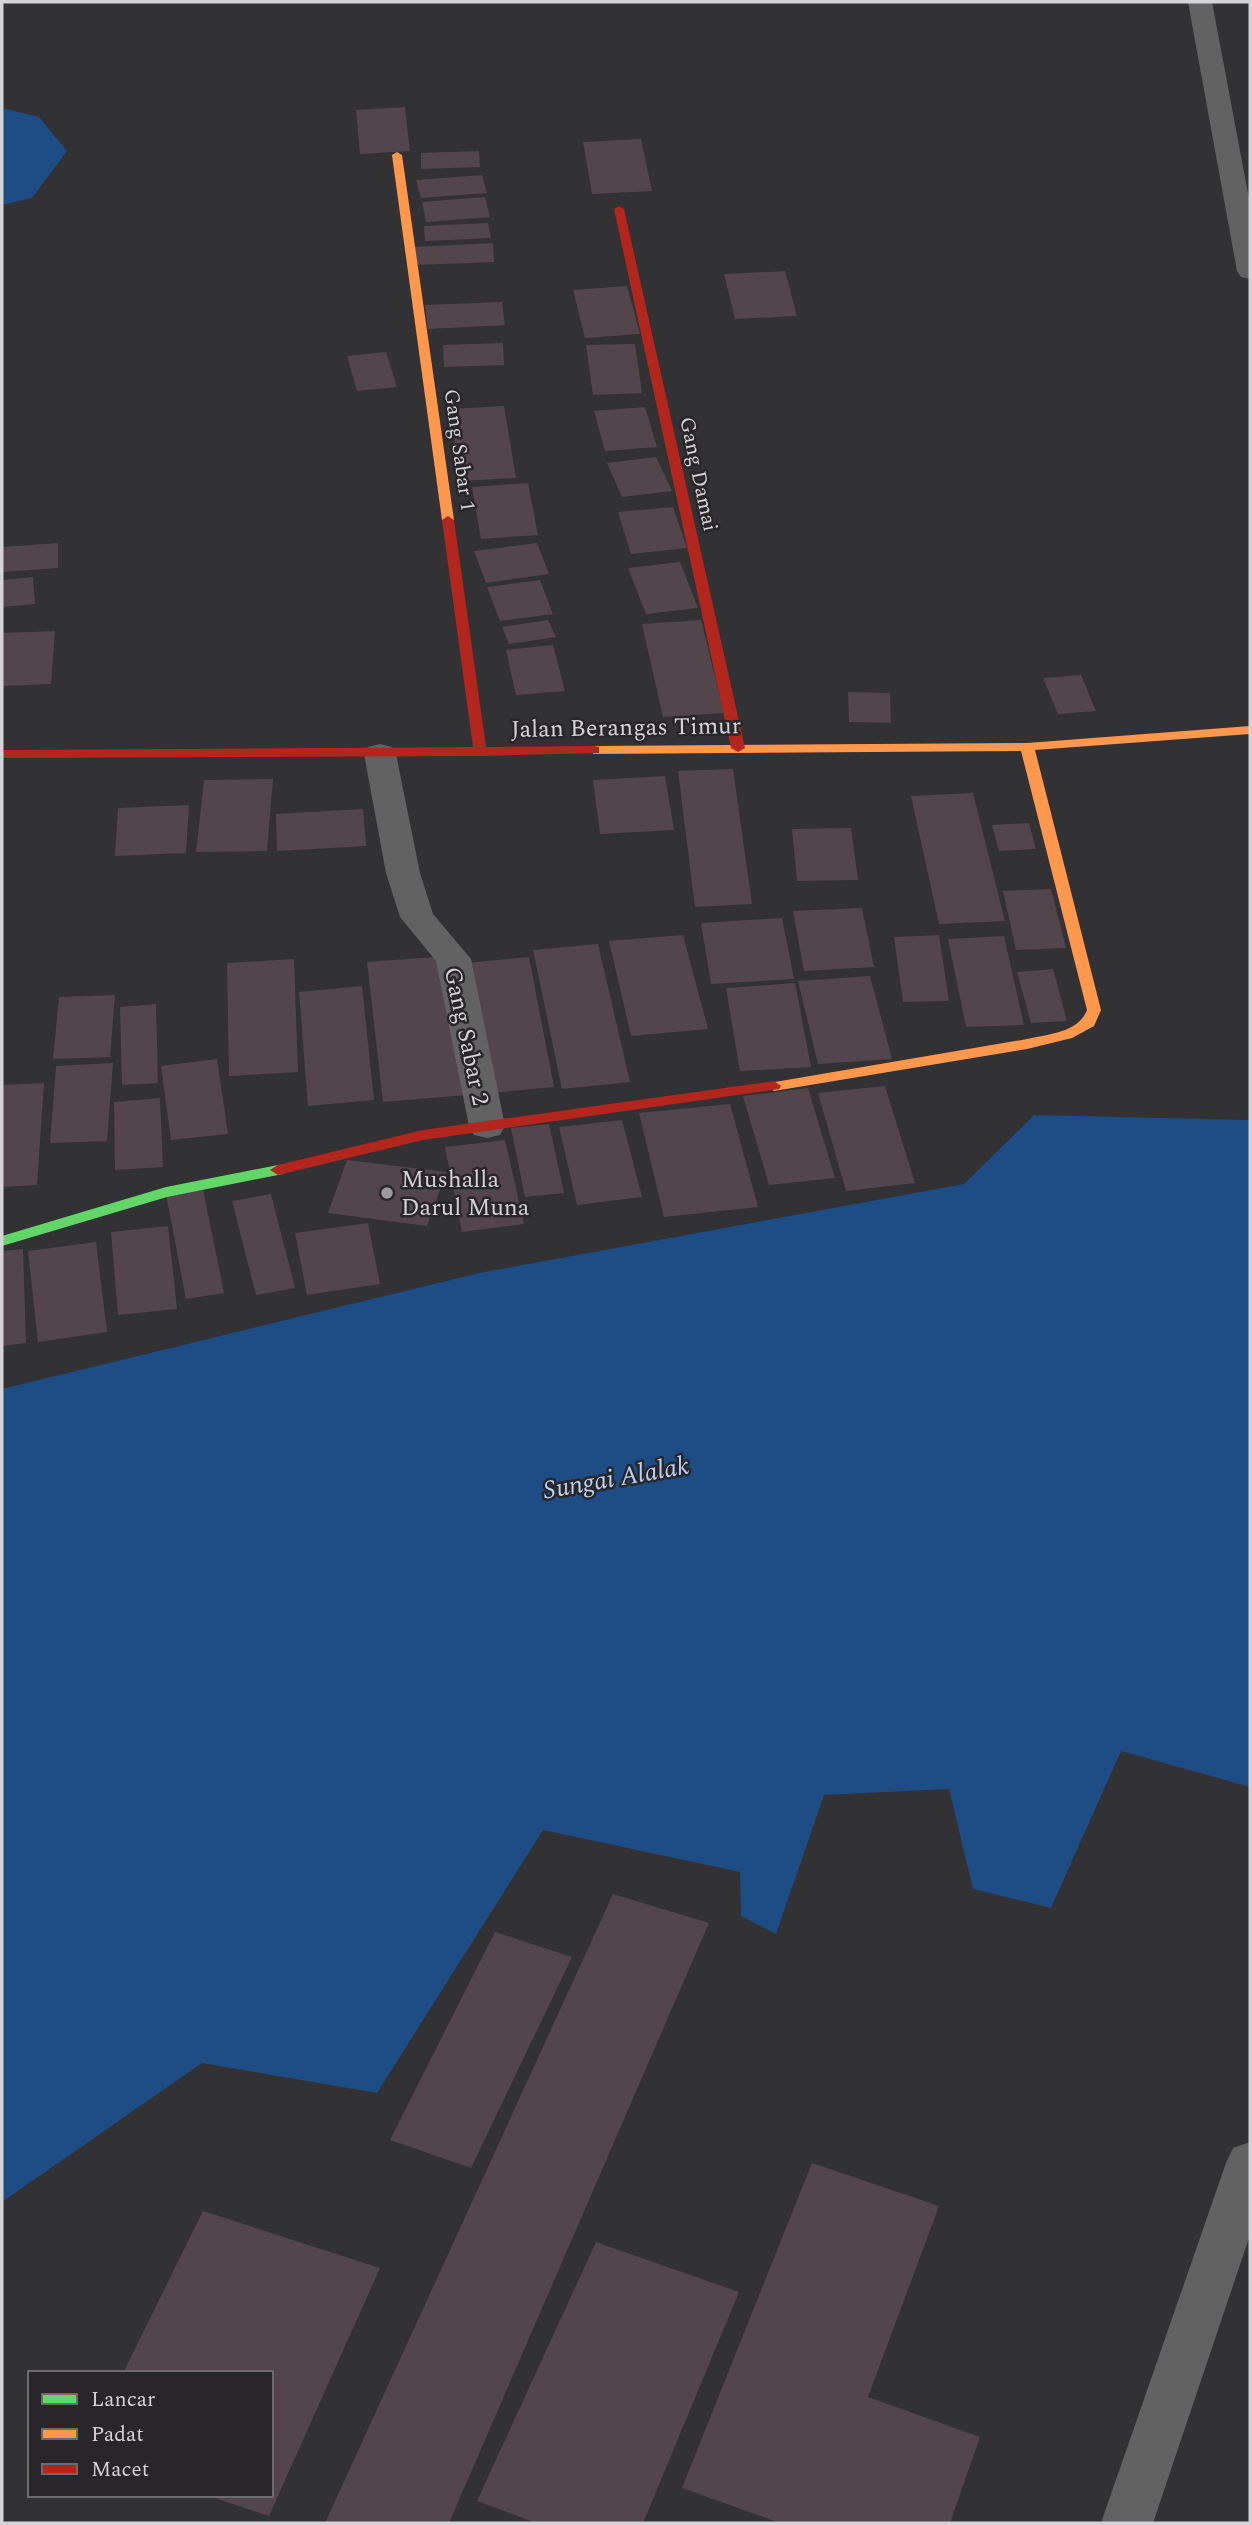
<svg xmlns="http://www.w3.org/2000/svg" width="1252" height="2525" viewBox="0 0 1252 2525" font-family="Spectral,serif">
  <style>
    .water { fill: #1e4c84 }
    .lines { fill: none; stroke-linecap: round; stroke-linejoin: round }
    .river { fill: #1e4c84; fill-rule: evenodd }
    .building { fill: #53454c }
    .lane { fill: #636262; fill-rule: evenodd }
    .street { fill: #636262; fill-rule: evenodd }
    .fast { fill: #63d668; fill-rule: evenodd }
    .slow { fill: #ff974d; fill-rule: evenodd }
    .jam { fill: #b3261e; fill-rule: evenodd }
    .poi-dot { fill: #9b9a9c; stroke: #29262a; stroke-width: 2.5 }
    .labels { text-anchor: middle; stroke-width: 5; stroke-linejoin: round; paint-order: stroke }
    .far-street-label { font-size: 21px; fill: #d4d3d5; stroke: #29262a }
    .street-label { font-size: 24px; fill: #d4d3d5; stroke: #29262a }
    .poi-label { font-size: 24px; fill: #d4d3d5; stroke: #29262a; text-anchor: start }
    .water-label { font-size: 26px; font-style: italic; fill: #b7d2f6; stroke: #29262a }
  </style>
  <rect width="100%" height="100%" fill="#323133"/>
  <path class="water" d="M1034 1115 1250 1120V1787L1121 1751 1051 1908 973 1889 949 1789 824 1795 776 1934 741 1916 740 1872 543 1830 377 2093 202 2063 2 2202V1389L479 1273 964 1184Z"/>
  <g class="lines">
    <path class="river" d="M2 108 39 117 67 151 32 198 2 205Z"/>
  </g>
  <g class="building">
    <path d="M405 107 410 151 360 154 356 110Z"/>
    <path d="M641 139 652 191 592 194 583 142Z"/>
    <path d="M479 151 480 167 421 169V153Z"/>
    <path d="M482 175 487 193 421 198 416 180Z"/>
    <path d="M485 197 490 217 426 222 422 202Z"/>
    <path d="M488 223 491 238 425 241 424 226Z"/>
    <path d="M493 243 494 262 416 265 414 247Z"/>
    <path d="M785 271 797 316 735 319 724 274Z"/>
    <path d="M627 286 640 334 585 338 573 290Z"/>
    <path d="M502 302 505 325 428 329 425 305Z"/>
    <path d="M503 343 504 365 444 367 443 345Z"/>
    <path d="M635 344 642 393 593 395 586 345Z"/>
    <path d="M386 352 397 387 357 391 347 356Z"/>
    <path d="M504 406 516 478 460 481 450 409Z"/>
    <path d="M645 407 657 447 605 451 594 411Z"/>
    <path d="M656 457 672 491 622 497 607 463Z"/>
    <path d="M528 483 538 535 481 539 472 487Z"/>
    <path d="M673 507 687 548 631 554 618 512Z"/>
    <path d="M58 543V568L2 572V547Z"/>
    <path d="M537 543 549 574 486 583 474 551Z"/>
    <path d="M680 562 698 608 646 614 628 568Z"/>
    <path d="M33 577 35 604 2 607V580Z"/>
    <path d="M540 580 553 614 500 621 487 587Z"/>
    <path d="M548 620 556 637 509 644 502 627Z"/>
    <path d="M701 620 724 713 663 717 642 624Z"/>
    <path d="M55 631 51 684 2 686V633Z"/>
    <path d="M553 645 565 691 516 695 506 650Z"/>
    <path d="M1081 675 1096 711 1058 714 1043 678Z"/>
    <path d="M848 692 890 693 891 723 849 722Z"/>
    <path d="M733 769 752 904 695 907 678 771Z"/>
    <path d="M665 776 674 830 600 834 593 780Z"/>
    <path d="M273 779 267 851 196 852 204 780Z"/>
    <path d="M973 793 1005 921 939 924 911 796Z"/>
    <path d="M189 805 186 853 115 856 118 808Z"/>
    <path d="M363 809 366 846 277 851 276 814Z"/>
    <path d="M1029 823 1036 849 999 851 992 825Z"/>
    <path d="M851 828 858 880 797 881 792 829Z"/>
    <path d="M1051 889 1066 948 1016 950 1003 891Z"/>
    <path d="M862 908 874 967 804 971 793 911Z"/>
    <path d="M782 918 794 979 711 984 701 923Z"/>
    <path d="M683 935 708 1029 631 1036 609 941Z"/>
    <path d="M939 935 949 1001 903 1002 894 937Z"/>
    <path d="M1004 936 1024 1025 966 1027 948 939Z"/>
    <path d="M598 944 630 1082 562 1089 533 950Z"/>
    <path d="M449 956 467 1095 383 1102 367 962Z"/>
    <path d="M529 957 554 1087 480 1094 457 964Z"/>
    <path d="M294 959 298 1072 229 1076 227 963Z"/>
    <path d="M1053 969 1067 1021 1031 1023 1017 972Z"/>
    <path d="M870 976 892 1059 818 1064 798 981Z"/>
    <path d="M795 983 811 1067 740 1071 726 988Z"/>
    <path d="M362 986 374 1100 308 1106 299 992Z"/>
    <path d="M115 995 110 1057 53 1059 59 997Z"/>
    <path d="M156 1004 158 1083 122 1085 120 1007Z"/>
    <path d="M217 1059 228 1134 171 1140 161 1066Z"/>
    <path d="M113 1063 107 1141 50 1143 56 1066Z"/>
    <path d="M44 1083 37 1185 2 1187V1085Z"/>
    <path d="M885 1086 915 1183 846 1191 818 1093Z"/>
    <path d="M808 1088 835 1178 769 1185 743 1096Z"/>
    <path d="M160 1098 163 1167 115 1170 114 1102Z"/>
    <path d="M730 1104 758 1207 664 1217 639 1113Z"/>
    <path d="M622 1120 642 1197 577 1205 559 1127Z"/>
    <path d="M549 1124 564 1193 525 1197 511 1128Z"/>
    <path d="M505 1140 524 1224 462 1232 445 1147Z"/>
    <path d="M347 1160 446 1172 427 1226 328 1213Z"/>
    <path d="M203 1189 224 1293 186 1299 166 1194Z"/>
    <path d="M271 1194 295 1288 256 1295 232 1201Z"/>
    <path d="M368 1223 380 1284 307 1295 295 1233Z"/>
    <path d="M168 1226 177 1309 118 1315 111 1232Z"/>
    <path d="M96 1242 107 1332 38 1342 28 1251Z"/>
    <path d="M23 1249 26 1343 2 1346V1251Z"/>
    <path d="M613 1894 709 1923 449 2523H325Z"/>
    <path d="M495 1932 572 1957 471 2168 390 2140Z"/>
    <path d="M812 2163 939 2206 868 2397 980 2437 950 2523H780L682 2488Z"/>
    <path d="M203 2211 380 2268 269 2516 209 2496 271 2495V2373H123Z"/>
    <path d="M596 2242 739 2292 643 2523H536L477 2501Z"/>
  </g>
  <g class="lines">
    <path class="lane" d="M1188 2H1212L1250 204V279L1241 277 1237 271Z"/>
    <g class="street">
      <path d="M380 744 392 747 396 754 420 873 433 914 471 959 505 1126 500 1135 487 1138 474 1135 469 1126 436 961 400 917 386 873 364 754 368 747Z"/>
      <path d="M1250 2142V2235L1153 2523H1101L1226 2163 1233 2148Z"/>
    </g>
    <path class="fast" d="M278 1165 283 1166 286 1170 283 1174 167 1197 2 1246V1236L166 1187Z"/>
    <g class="slow">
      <path d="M397 152 402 155 454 520 448 524 442 520 392 155Z"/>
      <path d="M1250 726V734L1035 750 1101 1010 1094 1026 1072 1038 1027 1049 774 1091 767 1086 769 1083 1027 1039C1048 1034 1078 1033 1087 1010L1021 751 594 754 587 750 594 746 1027 743Z"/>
    </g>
    <g class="jam">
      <path d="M619 206 624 209 745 748 738 752 731 748 614 209Z"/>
      <path d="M448 516 454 520 486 747 594 746 599 747V753L480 756 2 758V750L473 747 442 520Z"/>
      <path d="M774 1081 781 1086 779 1089 423 1140 278 1175 270 1170 278 1165 423 1130Z"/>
    </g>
  </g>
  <circle class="poi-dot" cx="387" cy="1193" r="7"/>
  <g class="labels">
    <g class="far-street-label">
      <text transform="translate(460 450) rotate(82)" y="7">Gang Sabar 1</text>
      <text transform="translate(699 474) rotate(78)" y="7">Gang Damai</text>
    </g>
    <g class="street-label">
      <text transform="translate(626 727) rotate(-1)" y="8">Jalan Berangas Timur</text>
      <text transform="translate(467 1036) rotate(78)" y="8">Gang Sabar 2</text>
    </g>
    <g class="poi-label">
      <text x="401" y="1187">Mushalla<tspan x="401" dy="28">Darul Muna</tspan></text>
    </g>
    <g class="water-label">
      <text transform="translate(616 1477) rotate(-10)" y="9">Sungai Alalak</text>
    </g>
  </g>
  <rect width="1252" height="2525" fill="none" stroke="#d4d3d5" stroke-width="7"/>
  <rect x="28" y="2371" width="245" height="126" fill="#29262a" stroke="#6d6b6e" stroke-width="2"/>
  <rect x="42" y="2394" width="35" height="10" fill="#63d668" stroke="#6d6b6e" stroke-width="2"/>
  <text x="91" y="2406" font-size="21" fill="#d4d3d5">Lancar</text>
  <rect x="42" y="2429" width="35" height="10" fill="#ff974d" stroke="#6d6b6e" stroke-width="2"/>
  <text x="91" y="2441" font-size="21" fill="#d4d3d5">Padat</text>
  <rect x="42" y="2464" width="35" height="10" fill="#b3261e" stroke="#6d6b6e" stroke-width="2"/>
  <text x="91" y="2476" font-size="21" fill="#d4d3d5">Macet</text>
</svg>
